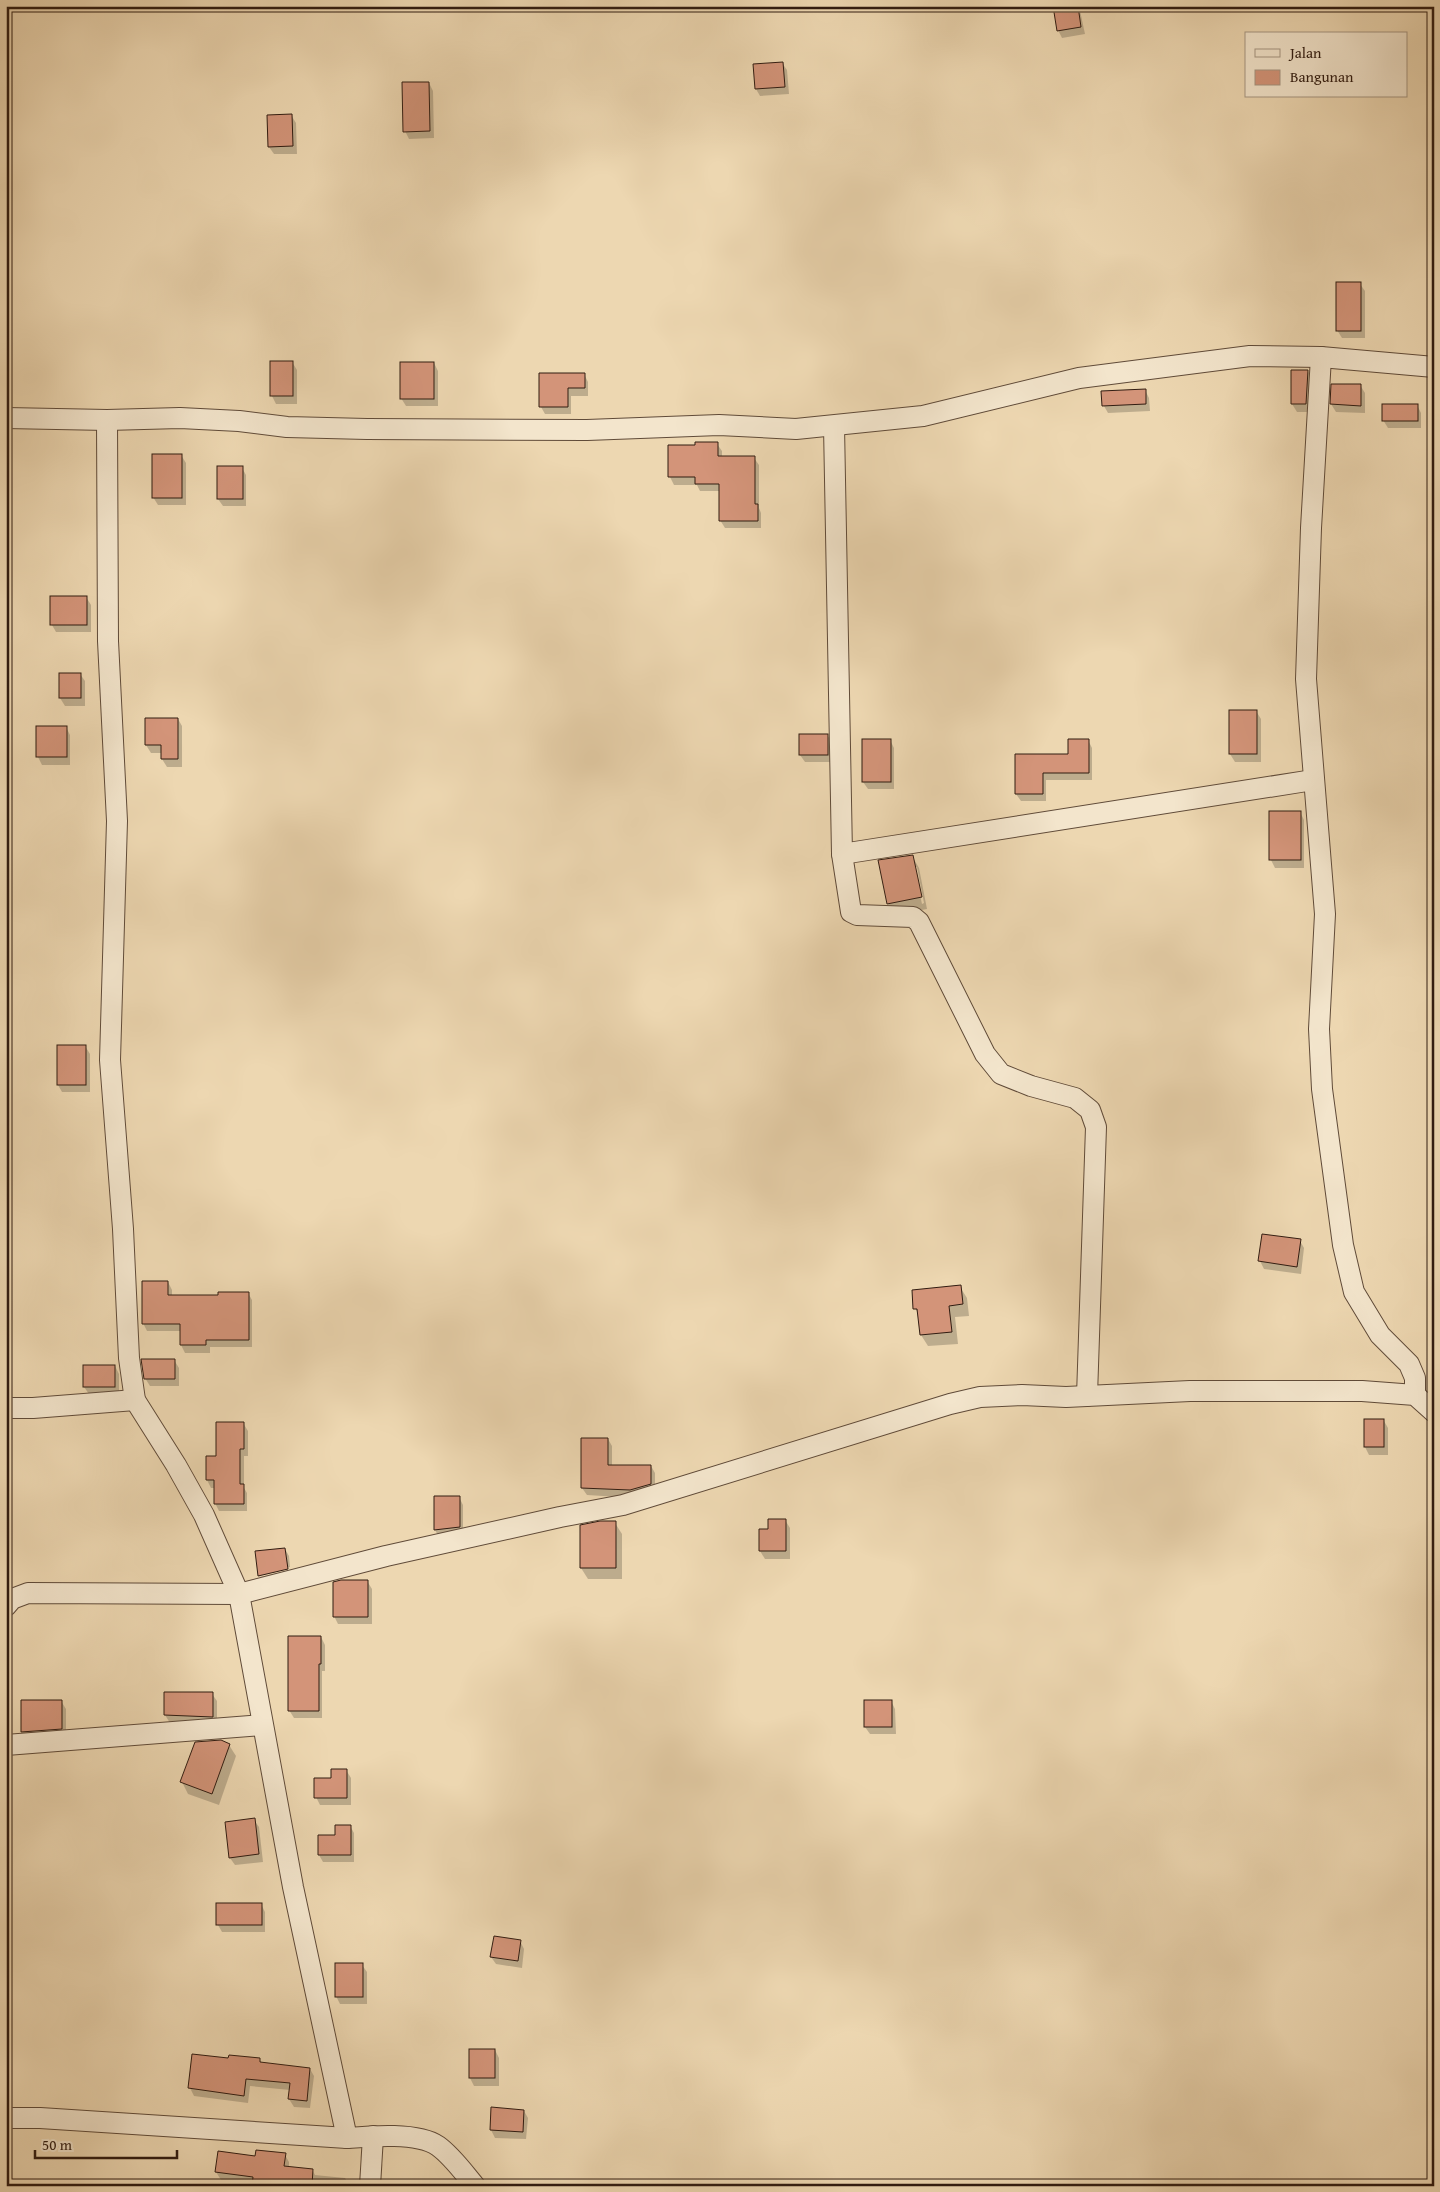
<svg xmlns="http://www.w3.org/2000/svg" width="1440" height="2192" viewBox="0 0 1440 2192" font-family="'Gentium Book Plus',serif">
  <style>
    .shadow { fill: #0003; fill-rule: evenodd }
    .building { fill: #d39479; stroke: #311c11 }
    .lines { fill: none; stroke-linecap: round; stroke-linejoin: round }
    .minor-casing { stroke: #604b39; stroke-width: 22 }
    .minor { stroke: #f3e5cc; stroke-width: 20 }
  </style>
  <rect width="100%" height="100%" fill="#edd7b1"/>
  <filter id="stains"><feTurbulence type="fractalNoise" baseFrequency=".004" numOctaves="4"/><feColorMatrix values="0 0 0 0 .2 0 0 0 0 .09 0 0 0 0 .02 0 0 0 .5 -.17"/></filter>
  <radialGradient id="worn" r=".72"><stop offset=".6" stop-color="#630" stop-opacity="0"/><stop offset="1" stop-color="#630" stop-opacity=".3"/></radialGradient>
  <g class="shadow">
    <path d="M1056 6H1079L1085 34 1062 38 1058 30Z"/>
    <path d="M782 63 787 70 789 94 760 96 756 89Z"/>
    <path d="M429 83 433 91 434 138 409 139 405 131Z"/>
    <path d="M291 115 296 123 297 154H274L269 147Z"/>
    <path d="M1360 284 1365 291V338H1342L1337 330Z"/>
    <path d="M292 362 297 370V404H276L272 396Z"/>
    <path d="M434 363 438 371V406H406L401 398Z"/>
    <path d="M1292 371H1308L1312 379 1310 412H1297L1292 404Z"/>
    <path d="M584 374 588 382V396H571V414H545L541 407Z"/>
    <path d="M1332 385H1360L1365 393V413L1336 412 1331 404Z"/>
    <path d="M1145 390 1149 398 1150 411 1108 413 1104 406Z"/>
    <path d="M1417 405 1421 413V428H1388L1383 420Z"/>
    <path d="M717 444 722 451V458H754L759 465V508L761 513V528H725L720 520V491H700L697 485H674L670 477V446Z"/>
    <path d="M181 455 186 463V505H158L153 497Z"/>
    <path d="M242 468 246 475V506H223L218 499Z"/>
    <path d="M86 597 91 605V632H56L52 625Z"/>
    <path d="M60 674H80L85 681V706H65L60 698Z"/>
    <path d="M1256 711 1261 719V762H1235L1230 754Z"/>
    <path d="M146 719H178L182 726V767H167L162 759V753H151L146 745Z"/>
    <path d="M38 727H66L70 735V765H42L38 757Z"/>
    <path d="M827 735 832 742V762H805L800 755Z"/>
    <path d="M890 740 894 748V789H868L863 782Z"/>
    <path d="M1088 740 1092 748V780H1046V801H1021L1016 794V756H1069Z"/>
    <path d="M1271 812H1300L1304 820V868H1275L1271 860Z"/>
    <path d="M912 856 919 868 927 909 895 915 888 904ZM914 867H917L924 903 922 904Z"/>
    <path d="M85 1046 90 1054V1092H62L58 1085Z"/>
    <path d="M1300 1241 1304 1248 1301 1274 1264 1269 1260 1261Z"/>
    <path d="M168 1282 172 1290V1296H219L248 1293 252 1300V1347H210V1353H185L181 1345V1331H147L143 1323Z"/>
    <path d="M1430 1286H1434V1353L1430 1346Z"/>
    <path d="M960 1287 967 1298 969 1316 955 1317 958 1344 928 1346 921 1335 920 1317 915 1308Z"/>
    <path d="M174 1360 179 1368V1386H150L145 1378Z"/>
    <path d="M115 1366 119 1374V1394H89L84 1387Z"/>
    <path d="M1365 1421H1384L1388 1428V1455H1369L1365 1447Z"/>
    <path d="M243 1423 248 1431V1456H244V1488L247 1493V1511H219L215 1503V1488H211L207 1480V1458H217Z"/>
    <path d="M608 1439 612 1446V1466H651L655 1473V1491L635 1498 587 1495 582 1488Z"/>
    <path d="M459 1497 463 1505V1535L439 1537 435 1530Z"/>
    <path d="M785 1520 790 1528V1559H765L760 1551 770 1531Z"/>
    <path d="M615 1523 622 1534V1579H588L581 1568Z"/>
    <path d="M285 1549 289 1556 290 1567 260 1574V1577L290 1570 291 1577 263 1583 259 1575 256 1552Z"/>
    <path d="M367 1581 372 1589V1624H338L334 1616Z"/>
    <path d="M321 1637 325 1645V1671H322V1718H294L289 1710Z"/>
    <path d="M212 1694 217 1701V1724L170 1723 165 1715Z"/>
    <path d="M61 1701 66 1709V1736L26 1739 22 1732Z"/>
    <path d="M891 1701 895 1709 896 1734H870L865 1727Z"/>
    <path d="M229 1745 236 1756 219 1805 188 1794 182 1782Z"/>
    <path d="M346 1770 351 1778V1805H320L316 1797Z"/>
    <path d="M254 1820 259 1827 263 1862 235 1865 230 1858Z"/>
    <path d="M350 1826 354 1833V1862H323L319 1855 336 1836Z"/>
    <path d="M261 1904 265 1912V1932H222L218 1925Z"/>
    <path d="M520 1941 524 1949 522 1968 496 1964 491 1957Z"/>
    <path d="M362 1965 367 1972V2004H340L336 1996Z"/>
    <path d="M495 2050 499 2058V2086H474L470 2078Z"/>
    <path d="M229 2059H259L262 2063 310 2069 314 2076 310 2108 294 2107 289 2099 290 2090 250 2086 248 2103 194 2096 190 2088Z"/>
    <path d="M493 2109 524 2111 528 2118 526 2139 495 2138 491 2130Z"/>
    <path d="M219 2153 257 2157 285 2155 289 2162V2168L313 2171 315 2175 345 2178 350 2186H253L254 2183 221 2180 216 2172Z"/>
  </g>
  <g class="building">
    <path d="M1053 6H1078L1081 27 1057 31Z"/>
    <path d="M783 62 785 87 755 89 753 64Z"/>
    <path d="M402 82H429L430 131 403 132Z"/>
    <path d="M292 114 293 146 268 147 267 115Z"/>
    <rect x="1336" y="282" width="25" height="49"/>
    <rect x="270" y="361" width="23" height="35"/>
    <rect x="400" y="362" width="34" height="37"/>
    <path d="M1291 370H1308L1306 404H1291Z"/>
    <path d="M539 373H585V388H568V407H539Z"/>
    <path d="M1331 384H1361V406L1330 404Z"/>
    <path d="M1146 389V404L1102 406 1101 391Z"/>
    <rect x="1382" y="404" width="36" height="17"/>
    <path d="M695 442H718V456H755V504H758V521H719V484H695V477H668V445H695Z"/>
    <rect x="152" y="454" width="30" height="44"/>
    <rect x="217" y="466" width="26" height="33"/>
    <rect x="50" y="596" width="37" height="29"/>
    <rect x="59" y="673" width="22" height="25"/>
    <rect x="1229" y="710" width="28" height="44"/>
    <path d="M145 718H178V759H161V745H145Z"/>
    <rect x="36" y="726" width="31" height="31"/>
    <rect x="799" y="734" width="29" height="21"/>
    <rect x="862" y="739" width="29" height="43"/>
    <path d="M1068 739H1089V773H1043V794H1015V754H1068Z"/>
    <rect x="1269" y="811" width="32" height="49"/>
    <path d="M913 855 922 897 887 904 878 860Z"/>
    <rect x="57" y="1045" width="29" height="40"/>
    <path d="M1262 1234 1301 1239 1297 1267 1258 1261Z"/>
    <path d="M142 1281H168V1295H218V1292H249V1340H206V1345H180V1324H142Z"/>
    <path d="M961 1285 963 1304 949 1306 952 1332 920 1335 917 1309H913L912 1290Z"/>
    <path d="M141 1359H175V1379H144Z"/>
    <rect x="83" y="1365" width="32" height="22"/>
    <rect x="1364" y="1419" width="20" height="28"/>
    <path d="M216 1422H244V1449H240V1484H244V1504H214V1480H206V1456H216Z"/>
    <path d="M581 1438H608V1465H651V1484L630 1490 581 1488Z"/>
    <path d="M434 1496H460V1527L434 1530Z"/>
    <path d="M768 1519H786V1551H759V1529H768Z"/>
    <path d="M600 1521H616V1568H580V1525Z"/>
    <path d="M285 1548 288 1569 258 1576 255 1551Z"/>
    <path d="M341 1580H368V1617H333V1582Z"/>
    <path d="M288 1636H321V1664H319V1711H288Z"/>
    <path d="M164 1692H213V1717L164 1715Z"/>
    <path d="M21 1700H62V1729L21 1732Z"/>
    <rect x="864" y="1700" width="28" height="27"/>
    <path d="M221 1740 230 1744 212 1794 180 1782 195 1742Z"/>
    <path d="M331 1769H347V1798H314V1778H331Z"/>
    <path d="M255 1818 259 1854 229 1858 225 1822Z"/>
    <path d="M335 1825H351V1855H318V1835H335Z"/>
    <rect x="216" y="1903" width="46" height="22"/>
    <path d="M494 1936 521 1940 518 1961 490 1957Z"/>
    <rect x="335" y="1963" width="28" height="34"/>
    <rect x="469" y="2049" width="26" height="29"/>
    <path d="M192 2054 228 2058 229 2055 260 2058V2062L310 2068 307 2101 288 2099 290 2083 246 2079 244 2096 188 2088Z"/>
    <path d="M491 2107 524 2110 523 2132 490 2130Z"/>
    <path d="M256 2150 286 2153 284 2166 313 2169 312 2186H252L253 2177 215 2172 218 2151 255 2156Z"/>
  </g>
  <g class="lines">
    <g class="minor-casing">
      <g id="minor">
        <path d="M1321 357 1311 528 1306 679 1325 914 1319 1029 1322 1089 1343 1245 1354 1292 1380 1335 1409 1364 1415 1378V1395"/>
        <path d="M6 418 107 420 180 418 239 421 287 427 367 429 587 430 719 425 796 429 923 416 1079 378 1250 356 1321 357 1434 367"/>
        <path d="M107 420 108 641 117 821 110 1060 123 1229 129 1358 135 1400 176 1465 204 1515 239 1594 293 1887 347 2138"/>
        <path d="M834 426 842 854 851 912 857 915 913 917 919 922 985 1054 1001 1074 1031 1086 1075 1098 1090 1110 1096 1127 1087 1396"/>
        <path d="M842 854 1313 780"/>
        <path d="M6 1408H33L135 1400"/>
        <path d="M6 1606 12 1599 28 1593 239 1594 386 1556 560 1517 623 1505 950 1404 980 1397 1022 1395 1066 1397 1190 1391H1362L1415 1395 1434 1412"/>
        <path d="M6 1745 262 1725"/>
        <path d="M6 2118H40L347 2138C371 2136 418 2132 438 2146 452 2156 464 2173 475 2186"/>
        <path d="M370 2186 373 2136"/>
      </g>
    </g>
    <use href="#minor" class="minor"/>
  </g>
  <rect width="1440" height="2192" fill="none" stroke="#edd7b1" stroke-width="25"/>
  <rect x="8" y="8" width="1425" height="2177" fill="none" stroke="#311c11" stroke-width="2.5"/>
  <rect x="12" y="12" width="1415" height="2167" fill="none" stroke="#311c11"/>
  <rect x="1245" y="32" width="162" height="65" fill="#f3e5cc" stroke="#a59581"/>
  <rect x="1255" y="49" width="25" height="8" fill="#f3e5cc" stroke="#a59581"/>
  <text x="1290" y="58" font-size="15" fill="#311c11">Jalan</text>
  <rect x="1255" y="70" width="25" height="15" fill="#d39479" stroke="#a59581"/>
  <text x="1290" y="82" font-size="15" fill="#311c11">Bangunan</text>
  <path d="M35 2150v8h142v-8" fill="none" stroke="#311c11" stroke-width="2.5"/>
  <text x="42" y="2150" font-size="15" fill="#311c11" stroke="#f3e5cc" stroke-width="4" paint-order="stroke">50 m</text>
  <rect width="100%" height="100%" filter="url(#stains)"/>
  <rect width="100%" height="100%" fill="url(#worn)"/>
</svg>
